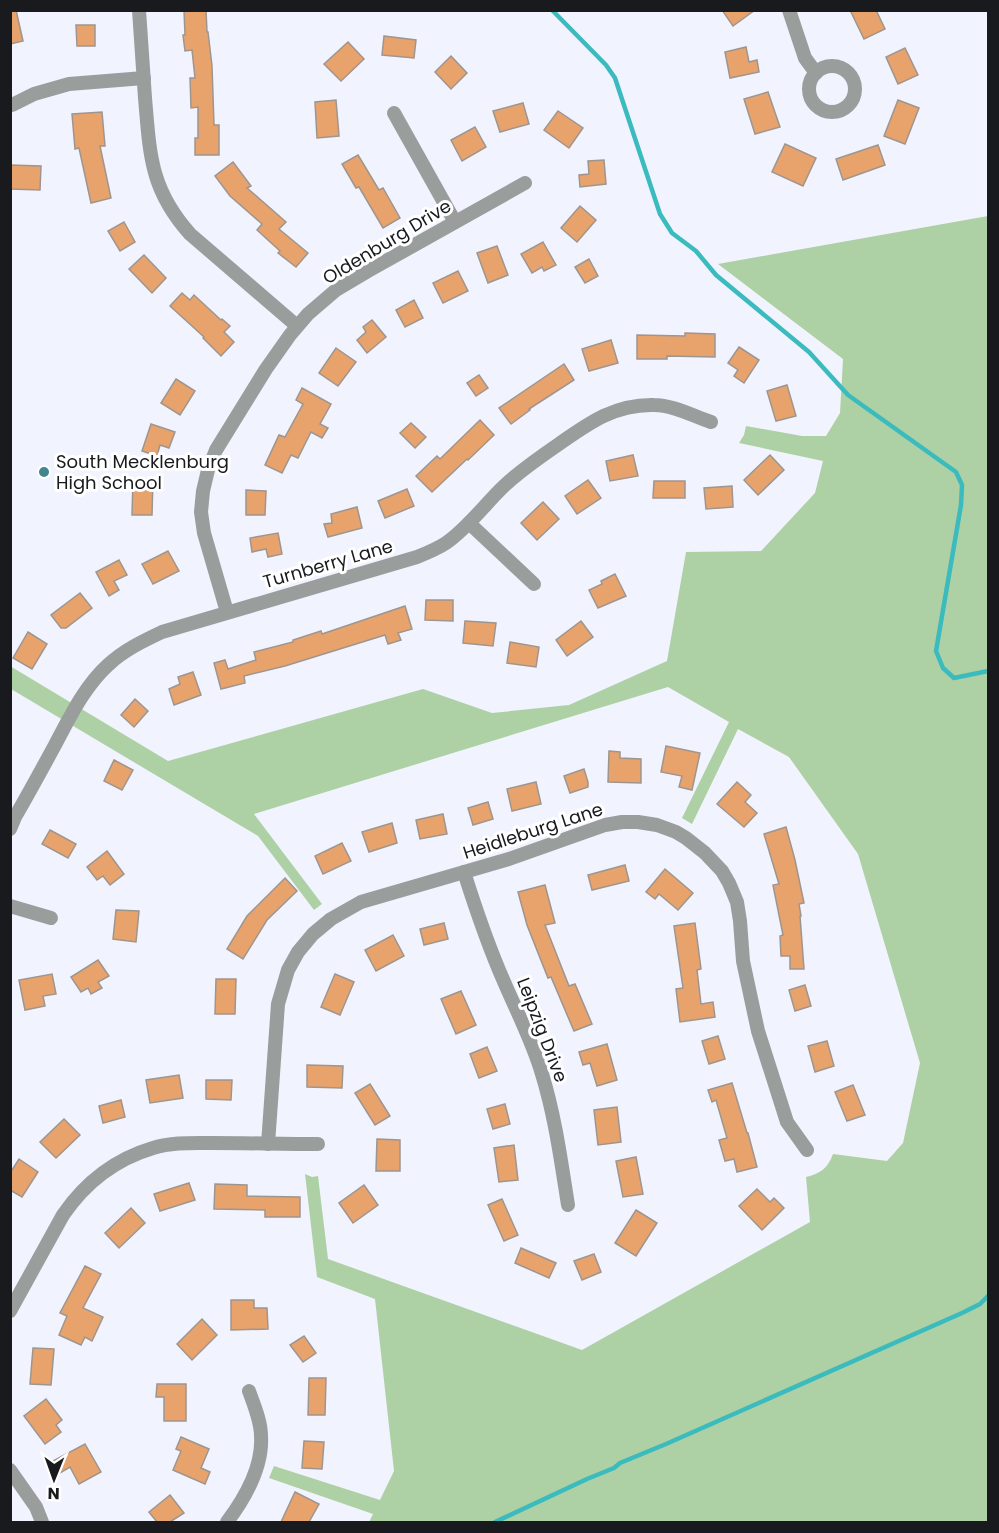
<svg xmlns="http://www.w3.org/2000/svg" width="999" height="1533" viewBox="0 0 999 1533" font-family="Poppins,sans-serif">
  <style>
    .green { fill: #add1a4 }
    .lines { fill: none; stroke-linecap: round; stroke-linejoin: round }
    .stream { stroke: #3bbbbe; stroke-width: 4.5 }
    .building { fill: #e8a36d; stroke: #9e958f; stroke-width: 1.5 }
    .street { stroke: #999e9d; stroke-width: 14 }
    .poi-dot { fill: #3f868f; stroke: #fff; stroke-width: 2 }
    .labels { text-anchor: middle; stroke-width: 6; stroke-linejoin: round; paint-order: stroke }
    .street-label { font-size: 18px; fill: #191a1e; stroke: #fff }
    .poi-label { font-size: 18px; fill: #191a1e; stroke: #fff; text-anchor: start }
  </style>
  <rect width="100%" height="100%" fill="#f1f3fe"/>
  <path class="green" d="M988 216V1522H369L373 1514 269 1478 274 1466 380 1500 394 1471 375 1299 317 1277 305 1174 312 1177 318 1176 328 1259 582 1350 810 1222 806 1177C820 1174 828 1168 833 1154L887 1161 903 1143 920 1063 858 854 789 757 738 729 692 824 682 818 729 722 668 687 254 814 322 904 314 910 258 836 11 689 10 666 168 761 423 689 492 713 569 705 667 661 686 552 761 551 815 493 823 461 739 443 744 435 746 426 802 436H826L840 413 843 359 718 264Z"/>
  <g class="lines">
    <g class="stream">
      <path d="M552 10 606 65 615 78 660 214 672 233 696 251 716 275 809 352 848 395 956 472 962 485 961 505 936 651 943 668 954 678 988 671"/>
      <path d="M495 1522 587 1479 614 1468 620 1463 666 1444 962 1313 980 1304 988 1296"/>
    </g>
  </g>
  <g class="building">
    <path d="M10 10H16L23 41 10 44Z"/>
    <path d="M184 10H206L207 32H208L212 66 214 125H219V155H195V138H198V107L191 108 190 78H195L192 50 185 51 183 35H185Z"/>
    <path d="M722 10H755L733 26Z"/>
    <path d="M850 10H876L885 29 864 39Z"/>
    <path d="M76 25H95V46H77Z"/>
    <path d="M384 36 416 40 414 58 382 55Z"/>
    <path d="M348 42 364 59 341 81 324 64Z"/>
    <path d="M746 47 749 62 757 60 759 72 730 78 725 52Z"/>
    <path d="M905 48 918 75 898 84 886 57Z"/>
    <path d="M451 56 467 73 451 89 435 72Z"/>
    <path d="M768 92 780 127 755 134 744 99Z"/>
    <path d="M336 100 339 136 317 138 315 102Z"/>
    <path d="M898 100 919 108 905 144 884 136Z"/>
    <path d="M523 103 529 124 500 132 493 111Z"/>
    <path d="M558 111 583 128 569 148 544 130Z"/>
    <path d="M102 112 105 146H100L111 198 91 203 79 148 75 149 72 114Z"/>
    <path d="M475 127 486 147 462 161 451 140Z"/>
    <path d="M785 144 816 158 803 186 772 172Z"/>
    <path d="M878 145 885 165 843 180 836 159Z"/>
    <path d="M358 155 379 190 383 188 400 218 383 228 359 187 356 188 342 164Z"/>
    <path d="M604 160 606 184 580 187 579 175 589 174 588 161Z"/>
    <path d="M233 162 251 186 247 188 286 222 279 229 308 253 296 267 278 253 280 251 257 230 262 224 230 196 215 176Z"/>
    <path d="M10 165 41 166 40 190 10 189Z"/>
    <path d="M580 206 596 220 577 242 561 228Z"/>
    <path d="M124 222 135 242 120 251 108 231Z"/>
    <path d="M543 242 556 265 544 271 542 267 532 273 521 254Z"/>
    <path d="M497 246 508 275 488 283 477 253Z"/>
    <path d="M144 255 166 278 152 293 129 269Z"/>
    <path d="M589 259 598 276 585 283 575 267Z"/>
    <path d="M458 271 468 291 443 303 433 283Z"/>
    <path d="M182 293 190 300 194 295 221 320 222 319 230 326 224 332 234 342 221 356 203 338 204 337 170 306Z"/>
    <path d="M414 300 423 318 405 327 396 310Z"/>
    <path d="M372 320 386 337 367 353 357 340 366 332 363 327Z"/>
    <path d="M685 333 715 334V357L667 356V359H637V335L685 336Z"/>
    <path d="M611 340 618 363 589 371 582 349Z"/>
    <path d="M739 347 759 360 744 383 734 376 738 370 728 363Z"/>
    <path d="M336 348 356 362 338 386 319 373Z"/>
    <path d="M564 364 574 380 529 409 530 410 511 424 499 408Z"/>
    <path d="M479 375 488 388 476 396 467 383Z"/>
    <path d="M176 379 195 391 180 415 161 403Z"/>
    <path d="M787 385 796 416 776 421 767 391Z"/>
    <path d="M302 388 331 404 320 424 328 428 322 438 311 432 298 458 291 455 282 473 265 465 279 435 285 437 303 404 296 400Z"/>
    <path d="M480 420 494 435 468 460 467 459 432 492 416 476 437 456 440 459Z"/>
    <path d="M411 423 426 437 415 448 400 433Z"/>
    <path d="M151 424 175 432 169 448 160 445 157 456 142 451Z"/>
    <path d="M633 455 638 476 610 481 606 461Z"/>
    <path d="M770 455 784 470 758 495 744 480Z"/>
    <path d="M133 479H153L152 515H132Z"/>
    <path d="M588 480 601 498 577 514 565 496Z"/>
    <path d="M654 481H685V498H653Z"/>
    <path d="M732 486 733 507 706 509 704 488Z"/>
    <path d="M407 489 414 506 385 518 378 501Z"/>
    <path d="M246 490 266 491 265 515H246Z"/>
    <path d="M543 502 559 519 537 540 521 523Z"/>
    <path d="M357 507 362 528 328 537 324 524 332 523 331 514Z"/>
    <path d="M278 533 282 554 268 557 266 549 252 552 250 538Z"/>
    <path d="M168 551 179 571 153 584 142 564Z"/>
    <path d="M119 560 127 575 114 581 119 590 109 596 96 572Z"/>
    <path d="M615 574 626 596 598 608 589 590 602 584 601 581Z"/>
    <path d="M80 593 92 608 66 628H61L51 615Z"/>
    <path d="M426 600H453V621L425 620Z"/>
    <path d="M405 606 412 629 398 633 401 640 388 644 385 635 285 666 244 676 245 683 221 689 214 663 225 660 228 669 256 660 254 652 293 642V640L321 631 322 634Z"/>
    <path d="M465 621 496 623 493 646 463 643Z"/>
    <path d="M581 621 593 637 567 656 556 640Z"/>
    <path d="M28 632 47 644 32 669 13 658Z"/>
    <path d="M510 642 539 647 536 667 507 663Z"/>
    <path d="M193 672 201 695 174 705 169 689 180 684 178 677Z"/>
    <path d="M135 699 148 711 134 727 121 715Z"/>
    <path d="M666 746 700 753 692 790 679 787 682 776 661 772Z"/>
    <path d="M609 751 620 752V758L641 759V783L608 782Z"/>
    <path d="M114 760 133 770 122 790 104 781Z"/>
    <path d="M584 769 588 782V787L570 793 564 776Z"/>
    <path d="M536 782 541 804 512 811 507 789Z"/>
    <path d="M737 782 751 795 745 802 757 813 744 827 717 804Z"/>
    <path d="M488 802 493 819 473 825 468 808Z"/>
    <path d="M443 814 447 834 420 839 416 820Z"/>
    <path d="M392 823 397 843 369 852 362 832Z"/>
    <path d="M786 827 795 860 804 903 799 904 801 916H800L804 969H790V956H781L780 936 783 935 773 885 779 884 764 834Z"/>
    <path d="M50 830 76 844 68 858 42 844Z"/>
    <path d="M342 843 351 861 323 874 315 856Z"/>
    <path d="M107 851 124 874 110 885 103 876 97 880 87 867Z"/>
    <path d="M625 865 629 881 592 890 588 875Z"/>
    <path d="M665 869 693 893 678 910 659 894 655 899 646 892Z"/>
    <path d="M285 878 297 891 267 920 243 959 227 949 247 916Z"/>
    <path d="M545 885 555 923 545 925 569 986 575 984 592 1024 574 1031 551 977 548 978 527 925 518 892Z"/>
    <path d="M116 910 139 911 136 942 113 939Z"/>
    <path d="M444 923 448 939 424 945 420 929Z"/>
    <path d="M695 923 701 969 697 970 701 1004 713 1002 715 1017 680 1022 676 989 683 988 674 926Z"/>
    <path d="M393 935 404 956 376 971 365 950Z"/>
    <path d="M98 960 109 976 98 982 102 988 91 994 88 988 81 992 71 977Z"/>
    <path d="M52 974 56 994 43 996 45 1006 25 1010 19 980Z"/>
    <path d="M335 974 354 982 340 1015 321 1007Z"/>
    <path d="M216 979H236L235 1014H215Z"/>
    <path d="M805 985 811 1006 795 1011 789 990Z"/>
    <path d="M461 991 476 1025 456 1034 441 999Z"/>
    <path d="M718 1036 725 1059 709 1064 702 1041Z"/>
    <path d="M827 1041 834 1066 815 1072 808 1046Z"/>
    <path d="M607 1044 617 1080 597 1086 590 1063 583 1065 579 1052Z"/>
    <path d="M487 1047 497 1071 479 1078 470 1054Z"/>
    <path d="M307 1065 343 1066 342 1088 307 1087Z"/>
    <path d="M179 1075 183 1098 150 1103 146 1080Z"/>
    <path d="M206 1080H232L231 1100 206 1099Z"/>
    <path d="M732 1083 747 1133H748L757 1167 737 1172 734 1159 725 1161 719 1140 727 1138 716 1100 712 1102 708 1090Z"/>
    <path d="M370 1084 390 1116 375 1125 355 1093Z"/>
    <path d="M853 1085 865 1115 847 1121 835 1092Z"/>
    <path d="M121 1100 125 1117 103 1123 99 1106Z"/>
    <path d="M505 1104 510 1124 493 1129 487 1109Z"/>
    <path d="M617 1107 621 1142 598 1145 594 1110Z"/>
    <path d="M64 1119 80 1135 56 1158 40 1142Z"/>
    <path d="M377 1139 400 1140V1171H376Z"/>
    <path d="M514 1145 518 1180 499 1182 494 1148Z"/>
    <path d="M636 1157 643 1194 623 1197 616 1161Z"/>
    <path d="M19 1159 38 1172 22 1197 10 1190V1173Z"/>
    <path d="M189 1183 195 1200 160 1211 154 1194Z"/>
    <path d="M215 1184 247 1185V1196L300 1197V1217H265V1210L214 1209Z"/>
    <path d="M364 1185 378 1205 353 1223 339 1203Z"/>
    <path d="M757 1189 770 1202 774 1198 784 1208 762 1230 739 1206Z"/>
    <path d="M502 1199 518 1235 504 1241 488 1205Z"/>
    <path d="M131 1208 145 1223 119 1248 105 1233Z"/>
    <path d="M636 1210 657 1223 636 1256 615 1243Z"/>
    <path d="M521 1248 556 1263 549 1278 515 1263Z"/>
    <path d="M594 1254 601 1272 582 1280 574 1261Z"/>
    <path d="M85 1266 101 1274 83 1308 103 1317 92 1341 85 1337 81 1345 59 1335 67 1316 60 1313Z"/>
    <path d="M231 1300H254V1308H267L268 1329 231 1330Z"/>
    <path d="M202 1319 217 1335 192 1360 177 1344Z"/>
    <path d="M304 1336 316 1353 303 1362 290 1345Z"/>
    <path d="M33 1348 54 1349 51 1385 30 1384Z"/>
    <path d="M309 1378H326L325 1415H308Z"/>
    <path d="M157 1384H186V1421H164V1397H156Z"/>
    <path d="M46 1399 62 1420 56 1425 61 1432 45 1444 24 1416Z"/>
    <path d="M181 1437 209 1449 201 1468 210 1472 205 1484 173 1470 181 1451 176 1449Z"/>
    <path d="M304 1441 324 1442 322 1469 302 1468Z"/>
    <path d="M85 1444 101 1472 79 1484 70 1467 60 1473 53 1461Z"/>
    <path d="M295 1492 319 1504 309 1522H281Z"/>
    <path d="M170 1495 184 1513 170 1522H157L149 1512Z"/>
  </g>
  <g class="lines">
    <g class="street">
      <path d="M139 10C141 40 143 69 145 98 150 155 150 189 190 234L297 326"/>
      <path d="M789 10 805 58 816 73"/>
      <circle cx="832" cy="89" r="23"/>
      <path d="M12 105 34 94 69 84 144 78"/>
      <path d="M394 113 455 222"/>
      <path d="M469 523 534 584"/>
      <path d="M227 612 204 533 201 512 203 491 208 470 216 450 266 369 290 335 308 314 336 290 368 271 525 183"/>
      <path d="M10 829 15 817C29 793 42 769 55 745 70 717 84 687 108 665 124 650 143 641 162 632L417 557C427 553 437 549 446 543 468 528 485 504 504 486 521 470 540 457 559 444 589 423 615 404 654 405 673 405 693 416 711 422"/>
      <path d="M464 872C476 910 489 948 505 984 518 1014 533 1043 542 1074 555 1116 561 1161 568 1205"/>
      <path d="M10 906 51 918"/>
      <path d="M268 1144 278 1004 288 970 298 952 313 934 331 919 361 902 509 859 605 825 622 822H638L657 825 676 832 686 838 705 853 722 871 729 883 737 902 740 921 743 961 758 1031 787 1122 807 1150"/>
      <path d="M10 1311 63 1215C85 1183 116 1159 153 1148 172 1142 192 1143 212 1143 247 1143 282 1144 318 1144"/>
      <path d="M10 1470 36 1507 42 1522"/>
      <path d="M227 1522C245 1498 263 1467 261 1436 261 1421 254 1405 249 1391"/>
    </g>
  </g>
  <circle class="poi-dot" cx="44" cy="472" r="6"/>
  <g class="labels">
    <g class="street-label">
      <text transform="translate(387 242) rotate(-31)" y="6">Oldenburg Drive</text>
      <text transform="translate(328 564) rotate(-16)" y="6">Turnberry Lane</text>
      <text transform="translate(533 831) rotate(-18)" y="6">Heidleburg Lane</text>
      <text transform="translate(542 1030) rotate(69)" y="6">Leipzig Drive</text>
    </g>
    <g class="poi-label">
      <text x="56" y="468">South Mecklenburg<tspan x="56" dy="21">High School</tspan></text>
    </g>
  </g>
  <rect width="999" height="1533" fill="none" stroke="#191a1e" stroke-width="24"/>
  <g transform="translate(54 1479) rotate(181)" stroke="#ffffff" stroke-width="4.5" paint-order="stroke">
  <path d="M0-4.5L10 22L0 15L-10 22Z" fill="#191a1e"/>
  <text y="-9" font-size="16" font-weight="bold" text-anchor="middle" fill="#191a1e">N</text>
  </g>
</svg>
